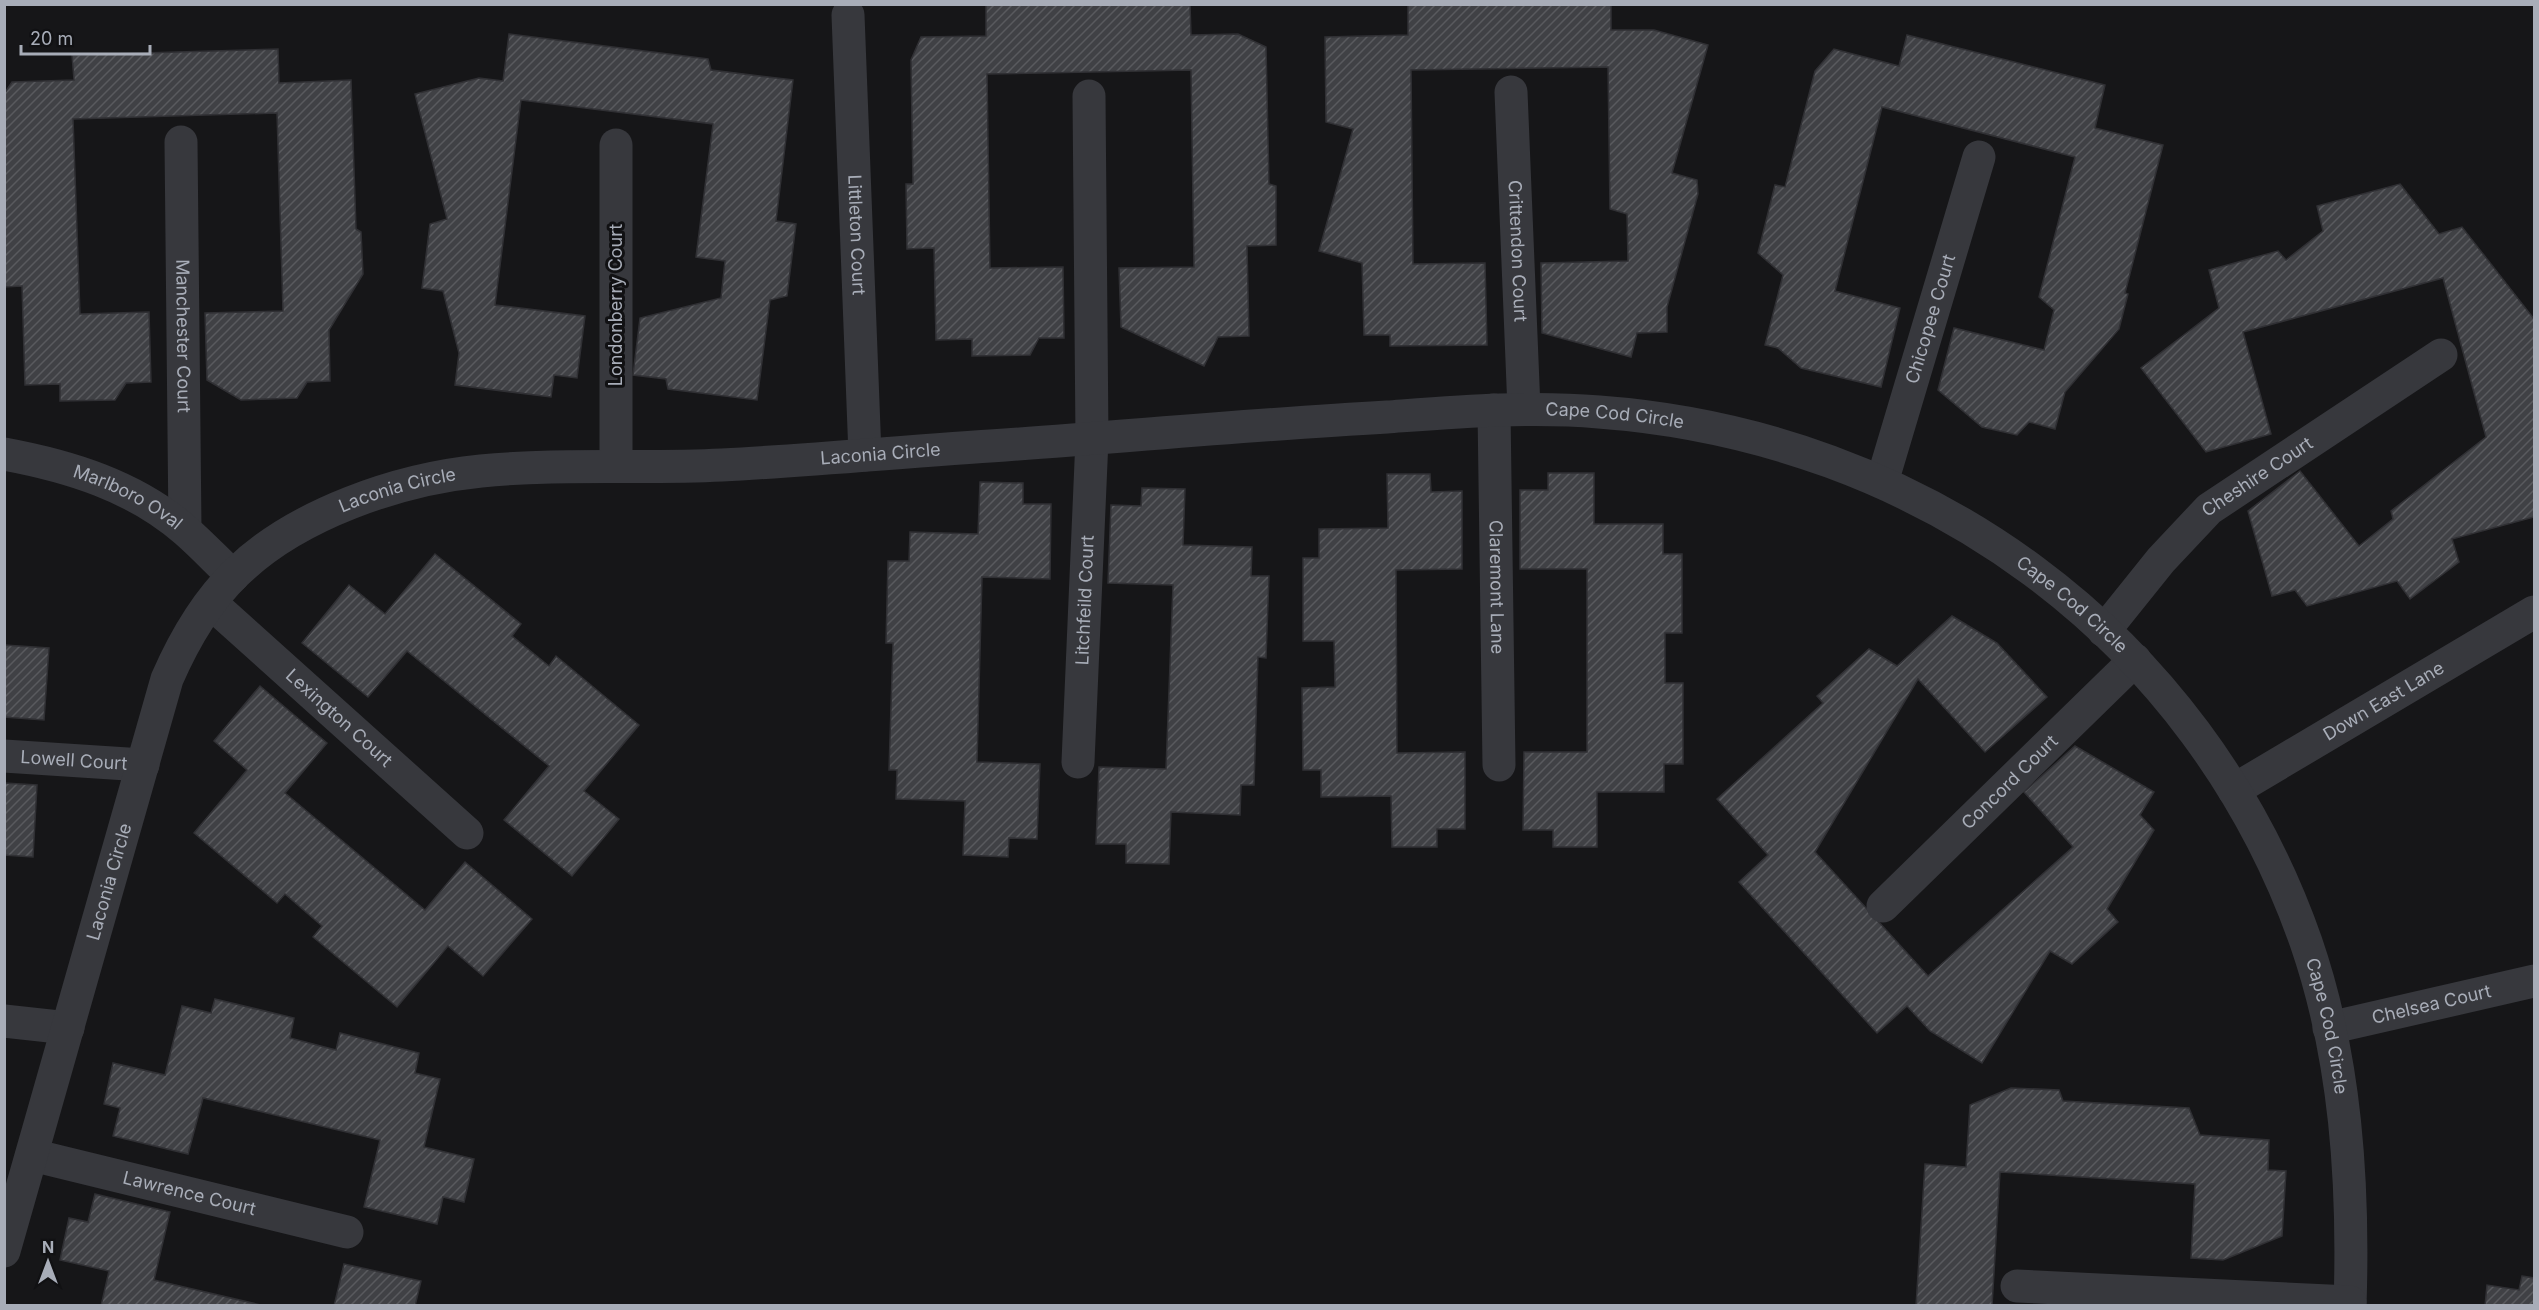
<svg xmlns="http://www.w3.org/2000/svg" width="2539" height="1310" viewBox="0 0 2539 1310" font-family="Inter,sans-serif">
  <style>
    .building { fill: url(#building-hatch); stroke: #303034; stroke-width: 1.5 }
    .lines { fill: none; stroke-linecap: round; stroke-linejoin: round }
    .minor { stroke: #37383d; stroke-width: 33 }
    .labels { text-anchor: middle; stroke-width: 6; stroke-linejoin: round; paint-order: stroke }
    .street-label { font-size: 18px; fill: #a8adb8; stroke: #111113 }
  </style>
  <defs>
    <pattern id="building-hatch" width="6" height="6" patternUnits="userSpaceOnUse" patternTransform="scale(1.5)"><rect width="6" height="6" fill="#404145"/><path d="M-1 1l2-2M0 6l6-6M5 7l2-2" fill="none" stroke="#595a5e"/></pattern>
  </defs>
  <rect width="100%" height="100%" fill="#161618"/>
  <g class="building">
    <path d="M986 4H1190L1191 35 1238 34 1266 47 1269 184 1276 186V245L1247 246 1249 336 1218 337 1204 366 1121 327 1119 268 1194 267 1191 70 987 74 990 268 1063 267 1064 338H1039L1030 355 972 356V339L936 340 934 248 907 249 906 184H913L911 60 921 37 986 36Z"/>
    <path d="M1408 4H1611V30H1654L1708 45 1672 173 1697 180 1698 194 1667 307V332L1637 333 1631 357 1542 333 1541 263 1628 261 1627 214 1610 209 1608 67 1411 70 1413 264 1485 263 1487 345 1390 346V335H1364L1362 263 1319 251 1353 129 1326 122 1325 37 1408 35Z"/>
    <path d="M509 34 708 59 711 70 793 80 776 221 796 224 787 296 770 300 757 400 668 389 666 379 633 375 640 318 721 298 725 261 696 257 713 124 521 100 495 305 585 316 577 378 554 375 551 397 455 385 459 353 443 291 422 288 430 224 447 219 415 94 479 78 503 81Z"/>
    <path d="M1907 35 2105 85 2095 128 2163 145 2125 293 2128 294 2119 329 2065 392 2055 429 2029 422 2017 435 1982 427 1938 390 1954 328 2044 350 2054 310 2039 297 2075 157 1882 107 1835 291 1900 308 1881 387 1801 368 1778 348 1765 345 1783 275 1758 253 1775 185 1785 187 1815 71 1834 49 1899 66Z"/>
    <path d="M278 49 279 83 351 80 356 229 361 232 363 274 329 330 330 381 307 382 297 398 241 400 207 380 205 313 283 311 277 113 73 119 80 314 149 312 151 382 126 383 115 400 60 401V384L25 385 22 286 4 287V94L12 82 74 80 72 55Z"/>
    <path d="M2400 184 2439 234 2462 227 2534 319V517L2452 539 2459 562 2410 599 2397 581 2307 606 2295 590 2272 596 2248 511 2300 471 2359 546 2393 519 2391 511 2486 437 2443 278 2243 332 2271 434 2206 452 2141 368 2219 308 2209 270 2278 251 2286 260 2323 231 2317 206Z"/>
    <path d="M1548 473H1594V524H1663V554H1682V633H1665V683H1683V764H1664V792H1597V847H1553V830H1523L1524 752H1587V569H1520V490H1548Z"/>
    <path d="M1387 474H1430L1431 492 1462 491V569L1396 570 1397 753 1465 752V829H1437V847H1392L1391 796 1321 797V770H1303L1302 688 1335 687 1334 641H1303V558H1319V529L1388 528Z"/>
    <path d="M980 482 1023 483V504H1051L1050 579 982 577 977 762 1040 764 1037 839 1009 838 1008 857 963 855 965 801 896 799 897 770H889L893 643H886L888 561H909L910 532 978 534Z"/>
    <path d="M1142 488 1185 489 1183 545 1252 547 1251 576H1269L1266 658 1258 657 1254 785H1241L1240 815 1171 812 1169 864 1126 863V844H1096L1099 767 1166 769 1173 585 1108 583 1111 505 1141 506Z"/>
    <path d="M435 554 521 624 512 636 549 666 556 656 639 725 584 791 619 819 572 876 504 820 549 766 407 651 368 697 302 643 349 585 385 614Z"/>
    <path d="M1952 616 1997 643 2047 697 1985 752 1918 679 1815 852 1928 976 2073 847 2024 792 2075 746 2154 792 2140 815 2154 830 2107 909 2118 922 2072 964 2050 951 1982 1063 1930 1031 1907 1006 1877 1033 1739 882 1768 855 1717 799 1823 703 1817 696 1869 649 1897 666Z"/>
    <path d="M4 645 49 648 44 720 4 717Z"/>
    <path d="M260 686 327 743 285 793 425 910 465 862 532 919 483 976 448 946 397 1007 313 937 322 926 285 894 277 903 194 833 247 770 214 741Z"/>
    <path d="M4 783 37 785 33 857 4 855Z"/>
    <path d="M215 999 294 1018 290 1038 336 1050 340 1033 419 1053 415 1073 440 1079 424 1147 474 1159 464 1202 443 1197 437 1224 364 1207 380 1140 203 1098 188 1154 113 1136 120 1108 104 1104 113 1063 165 1075 182 1006 211 1013Z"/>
    <path d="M2011 1088 2059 1090 2063 1101 2189 1108 2200 1135 2269 1140 2268 1170 2286 1171 2282 1236 2223 1260 2191 1258 2195 1184 2000 1172 1992 1306H1916L1925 1164 1966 1167 1970 1105Z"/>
    <path d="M95 1194 170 1212 154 1280 265 1306H101L109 1271 60 1260 69 1218 88 1222Z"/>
    <path d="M344 1264 421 1281 415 1306H334Z"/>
    <path d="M2522 1276 2534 1278V1306H2485L2487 1285 2519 1290Z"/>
  </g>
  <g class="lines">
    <g class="minor">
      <path id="s1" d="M848 15 865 455"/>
      <path id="s2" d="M1511 92 1524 409"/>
      <path id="s3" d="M181 142 185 529"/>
      <path d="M616 145V464"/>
      <path id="s4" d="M1494 410 1499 765"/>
      <path id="s5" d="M4 454C69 466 135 486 186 531 202 545 217 561 233 576"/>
      <path id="s6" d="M1882 482 1979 157"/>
      <path id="s7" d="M211 603 467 833"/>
      <path id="s8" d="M2104 631 2161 560 2209 509 2441 355"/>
      <path id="s9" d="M4 756 143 765"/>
      <path id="s10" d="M1078 762 1092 439 1089 96"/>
      <path id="s11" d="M2234 790 2534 612"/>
      <path id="s12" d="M1883 906 2135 660"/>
      <path d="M4 1021 68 1028"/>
      <path id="s13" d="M2329 1028 2534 981"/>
      <path id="s14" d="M32 1155 347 1232"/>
      <path id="s15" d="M4 1251 167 679C184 640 205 603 236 573 296 514 399 479 481 471 561 463 642 469 722 465 816 460 910 451 1005 445 1132 436 1259 424 1387 417 1457 412 1528 406 1599 412 1921 436 2198 634 2306 942 2346 1058 2354 1183 2350 1306"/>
      <path d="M2017 1286 2350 1302"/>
    </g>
  </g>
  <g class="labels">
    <g class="street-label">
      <text dy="6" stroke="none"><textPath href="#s1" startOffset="220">Littleton Court</textPath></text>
      <text dy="6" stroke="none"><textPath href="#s2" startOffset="159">Crittendon Court</textPath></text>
      <text transform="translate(616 305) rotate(-90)" y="6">Londonberry Court</text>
      <text dy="6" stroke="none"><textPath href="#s6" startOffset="170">Chicopee Court</textPath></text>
      <text dy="6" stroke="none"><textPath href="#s3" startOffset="194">Manchester Court</textPath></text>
      <text dy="6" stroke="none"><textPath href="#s15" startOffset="2128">Cape Cod Circle</textPath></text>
      <text dy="6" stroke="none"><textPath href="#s15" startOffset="1392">Laconia Circle</textPath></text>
      <text dy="6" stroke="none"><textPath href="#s8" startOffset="219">Cheshire Court</textPath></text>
      <text dy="6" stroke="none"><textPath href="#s15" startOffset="906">Laconia Circle</textPath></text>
      <text dy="6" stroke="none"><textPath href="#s5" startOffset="132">Marlboro Oval</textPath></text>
      <text dy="6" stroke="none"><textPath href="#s4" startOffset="177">Claremont Lane</textPath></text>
      <text dy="6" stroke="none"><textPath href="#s10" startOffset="162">Litchfeild Court</textPath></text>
      <text dy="6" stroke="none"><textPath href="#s15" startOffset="2632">Cape Cod Circle</textPath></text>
      <text dy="6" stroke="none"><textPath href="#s11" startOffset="174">Down East Lane</textPath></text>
      <text dy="6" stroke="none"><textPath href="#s7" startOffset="172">Lexington Court</textPath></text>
      <text dy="6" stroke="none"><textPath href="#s9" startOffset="70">Lowell Court</textPath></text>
      <text dy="6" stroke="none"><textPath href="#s12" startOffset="177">Concord Court</textPath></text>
      <text dy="6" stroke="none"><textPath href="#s15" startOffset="384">Laconia Circle</textPath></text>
      <text dy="6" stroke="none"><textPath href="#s13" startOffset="105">Chelsea Court</textPath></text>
      <text dy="6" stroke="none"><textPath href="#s15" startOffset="3135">Cape Cod Circle</textPath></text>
      <text dy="6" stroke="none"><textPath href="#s14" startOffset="162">Lawrence Court</textPath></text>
    </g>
  </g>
  <rect width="2539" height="1310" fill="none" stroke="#a8adb8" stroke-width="12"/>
  <g transform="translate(48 1262)" stroke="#111113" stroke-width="4.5" paint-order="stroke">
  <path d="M0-4.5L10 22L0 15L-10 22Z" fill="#a8adb8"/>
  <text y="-9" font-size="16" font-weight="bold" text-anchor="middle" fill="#a8adb8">N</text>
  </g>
  <path d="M21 45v9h129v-9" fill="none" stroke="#a8adb8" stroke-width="3"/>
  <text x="30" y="45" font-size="18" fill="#a8adb8" stroke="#111113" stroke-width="4.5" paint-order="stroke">20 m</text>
</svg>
